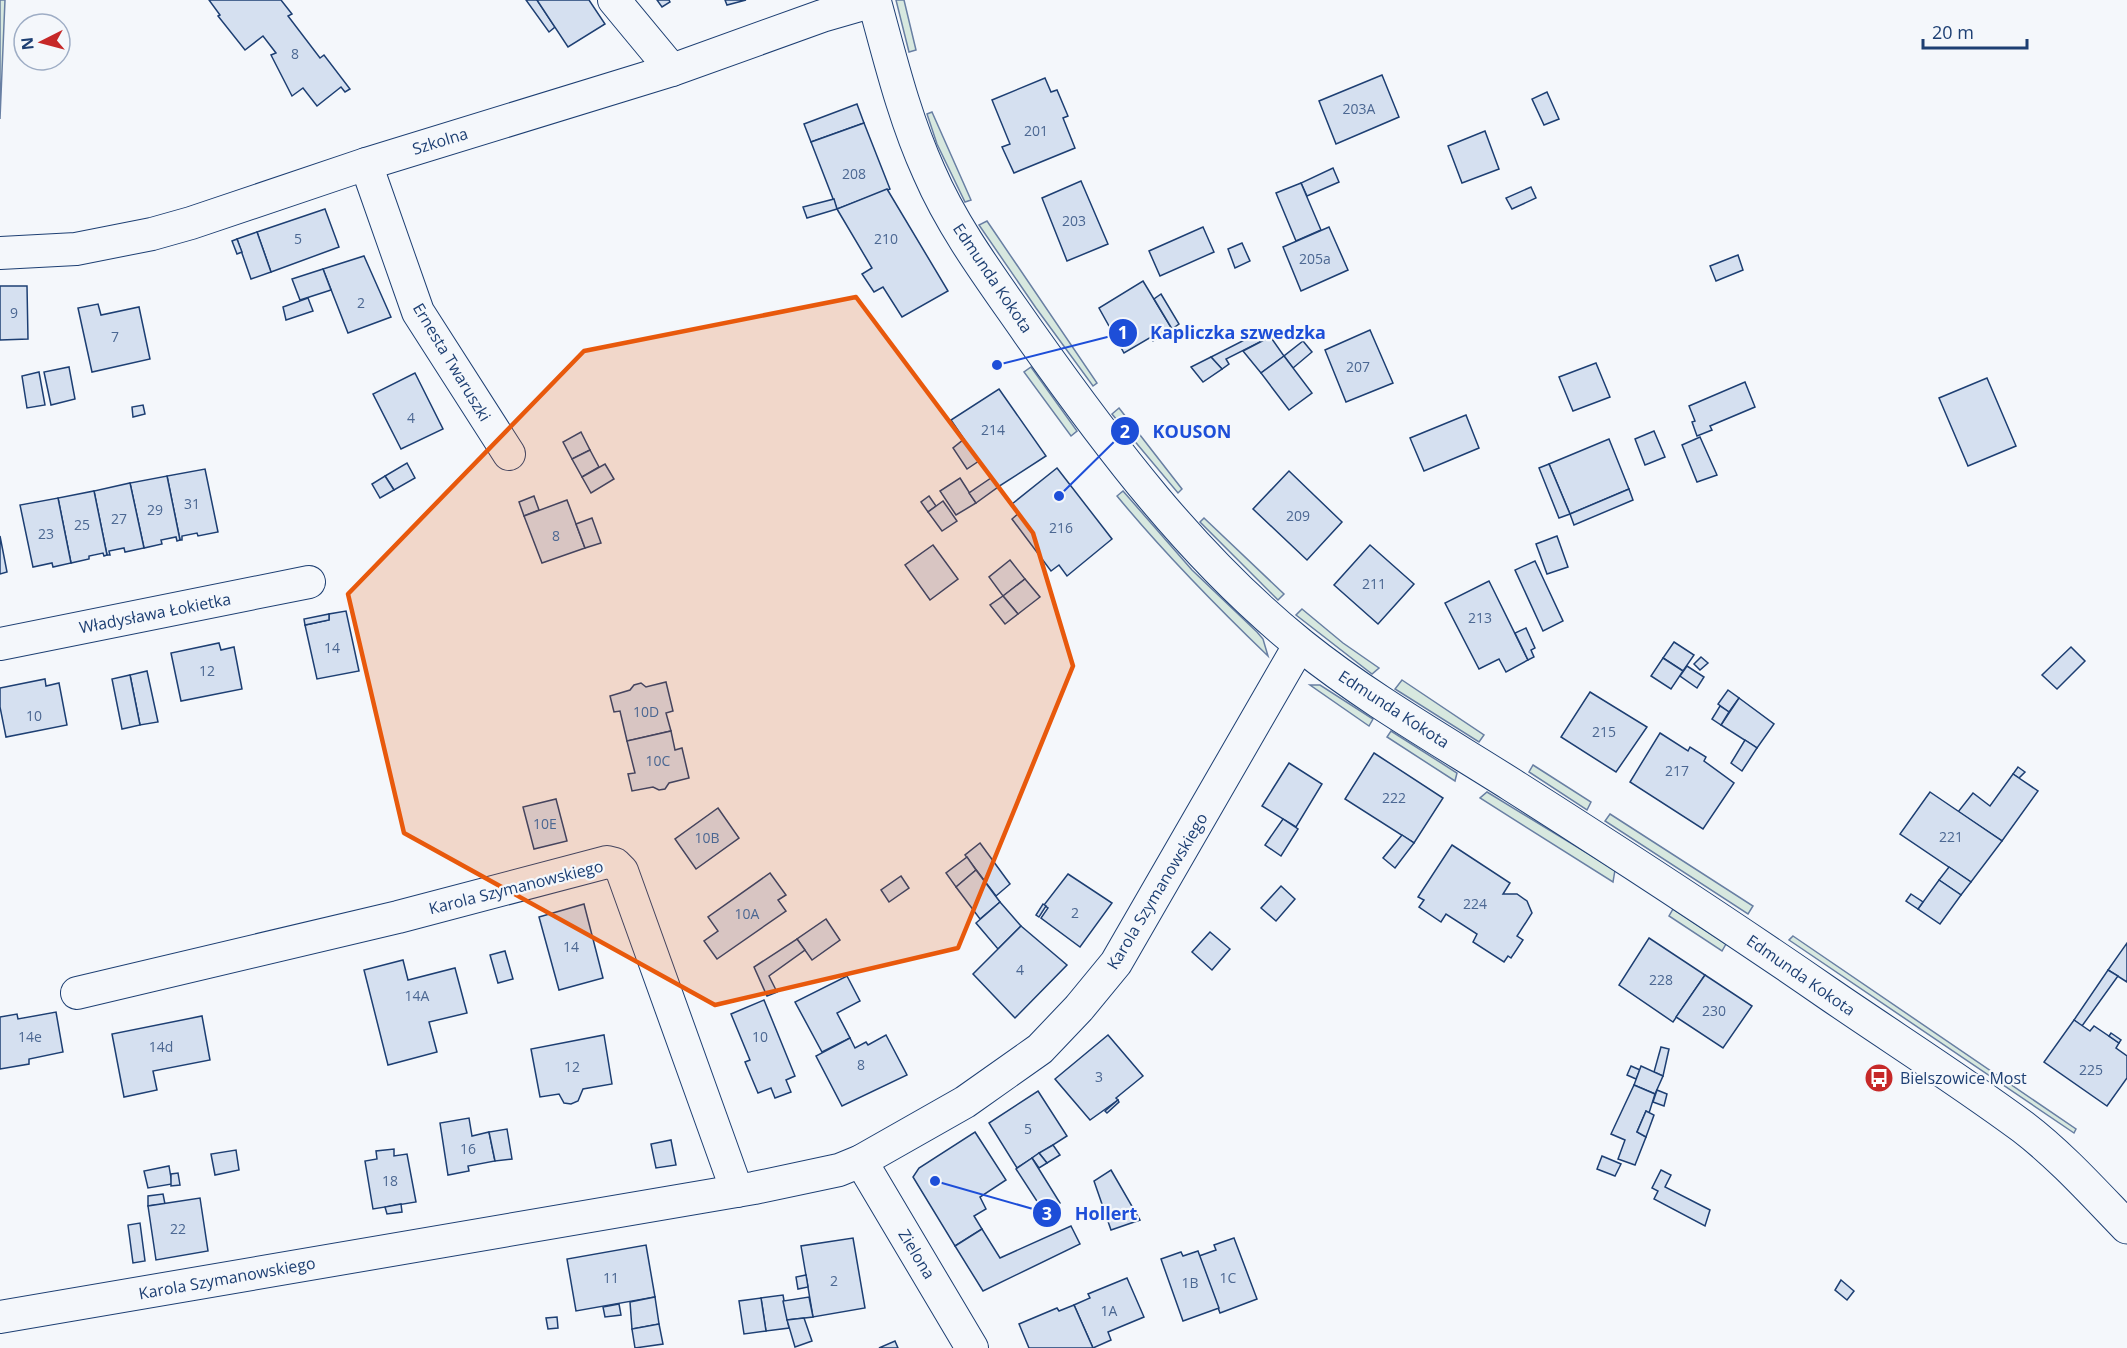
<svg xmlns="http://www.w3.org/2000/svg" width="2127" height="1348" viewBox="0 0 2127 1348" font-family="'Open Sans',sans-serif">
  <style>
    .green { fill: #d7e8df; stroke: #687fa3; stroke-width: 1.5 }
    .building { fill: #d5e0f0; stroke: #1d3f73; stroke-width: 1.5 }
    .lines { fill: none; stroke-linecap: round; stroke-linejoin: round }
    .street-casing { stroke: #1d3f73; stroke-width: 34 }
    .secondary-casing { stroke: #1d3f73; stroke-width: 35 }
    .street { stroke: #f4f7fb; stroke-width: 32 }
    .secondary { stroke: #f4f7fb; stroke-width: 33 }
    .marked { fill: #e8590c; fill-opacity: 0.2; stroke: #e8590c; stroke-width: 4.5; stroke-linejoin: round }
    .labels { text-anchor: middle; stroke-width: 4.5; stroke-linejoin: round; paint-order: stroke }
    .number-label { font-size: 14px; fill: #4b6792 }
    .street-label { font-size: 16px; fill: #1d3f73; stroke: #f4f7fb }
    .poi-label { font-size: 16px; fill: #1d3f73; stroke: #f4f7fb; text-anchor: start }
    .leader { fill: none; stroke: #1d4ed8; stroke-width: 2 }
    .callout-dot { fill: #1d4ed8; stroke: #f4f7fb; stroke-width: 2 }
    .mark-label { font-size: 18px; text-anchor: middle; font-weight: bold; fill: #fff }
    .callout-label { font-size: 18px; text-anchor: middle; font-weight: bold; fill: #1d4ed8; stroke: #f4f7fb; stroke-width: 4.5; stroke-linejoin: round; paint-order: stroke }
  </style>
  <rect width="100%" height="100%" fill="#f4f7fb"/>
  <g class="green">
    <path d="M0 0H5L0 119Z"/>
    <path d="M896 0H904L916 50 909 52Z"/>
    <path d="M932 112 971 200 965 202 937 144 927 114Z"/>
    <path d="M987 221 1097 383 1093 386 1036 308 979 225Z"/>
    <path d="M1031 367 1077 431 1071 436 1024 372Z"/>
    <path d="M1119 408 1182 489 1178 493 1112 414Z"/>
    <path d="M1123 491 1192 570 1257 632 1263 639 1268 656C1215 605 1164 553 1117 496Z"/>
    <path d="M1204 518 1284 594 1278 600 1200 522Z"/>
    <path d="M1302 609 1343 643 1379 668 1372 674 1296 615Z"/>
    <path d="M1402 680 1484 735 1479 742 1395 689Z"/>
    <path d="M1310 685H1320L1373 719 1369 726Z"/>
    <path d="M1391 731 1457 773 1455 781 1387 737Z"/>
    <path d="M1533 765 1591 802 1587 810 1529 772Z"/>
    <path d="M1487 792 1615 870 1613 882 1480 798Z"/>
    <path d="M1610 814 1753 906 1748 914 1605 821Z"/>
    <path d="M1673 909 1726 944 1722 951 1669 916Z"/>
    <path d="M1793 936 2076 1129 2074 1133 1789 940Z"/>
  </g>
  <g class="building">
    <path d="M209 0H281L292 14 288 16 320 58 324 55 350 89 345 92 341 87 317 106 303 88 292 96 271 55 276 53 263 36 245 50 218 16 220 15Z"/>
    <path d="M526 0H537L555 27 549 32Z"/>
    <path d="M537 0H589L605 24 568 47Z"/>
    <path d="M657 0H669L670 2 662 7Z"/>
    <path d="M725 0H746L727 5Z"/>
    <path d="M1382 75 1399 117 1336 144 1319 101Z"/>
    <path d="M1045 78 1051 92 1057 90 1068 116 1063 118 1075 148 1014 173 1002 147 1010 144 992 100Z"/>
    <path d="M1547 92 1559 119 1544 125 1532 99Z"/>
    <path d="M857 104 864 123 811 142 804 124Z"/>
    <path d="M864 123 890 189 837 209 811 142Z"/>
    <path d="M1485 131 1499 169 1462 183 1448 146Z"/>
    <path d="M1333 168 1339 182 1307 196 1301 183Z"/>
    <path d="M1081 181 1108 244 1067 261 1042 198Z"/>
    <path d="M1301 183 1321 230 1296 241 1276 193Z"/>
    <path d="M1531 187 1536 198 1512 209 1506 198Z"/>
    <path d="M887 189 948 291 902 317 883 287 874 292 862 274 872 268 837 209Z"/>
    <path d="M834 199 837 209 807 218 803 207Z"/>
    <path d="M325 209 339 247 271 272 257 232Z"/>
    <path d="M1203 227 1214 252 1160 276 1149 251Z"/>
    <path d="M1329 227 1348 270 1301 291 1283 247Z"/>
    <path d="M257 232 271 272 251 279 237 239Z"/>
    <path d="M237 239 242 252 237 254 232 241Z"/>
    <path d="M1242 243 1250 261 1235 268 1228 249Z"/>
    <path d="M1738 255 1743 270 1716 281 1710 266Z"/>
    <path d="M364 256 391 317 348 333 323 269Z"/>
    <path d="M323 269 331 290 300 300 292 279Z"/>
    <path d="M1143 281 1172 329 1153 341 1151 337 1124 353 1099 308Z"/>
    <path d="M0 286H27L28 339 0 340Z"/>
    <path d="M1161 294 1179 324 1172 329 1154 299Z"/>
    <path d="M308 298 313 311 286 320 283 307Z"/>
    <path d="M98 304 101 315 139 307 150 359 92 372 78 308Z"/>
    <path d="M1370 330 1393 383 1346 402 1325 350Z"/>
    <path d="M1262 331 1266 339 1226 359 1229 364 1222 369 1211 357Z"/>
    <path d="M1266 339H1272L1284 356 1261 373 1243 351Z"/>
    <path d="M1303 341 1312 352 1293 368 1284 356Z"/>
    <path d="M1284 356 1312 393 1289 410 1261 373Z"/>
    <path d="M1211 357 1222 369 1203 382 1191 367Z"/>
    <path d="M1596 363 1610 397 1573 411 1559 377Z"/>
    <path d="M69 367 75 399 51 405 44 372Z"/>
    <path d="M39 372 45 405 27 408 22 376Z"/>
    <path d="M415 373 443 429 401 449 373 394Z"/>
    <path d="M1987 378 2016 446 1968 466 1939 398Z"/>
    <path d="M1745 382 1755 407 1710 426 1712 430 1697 436 1692 422 1695 421 1689 406Z"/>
    <path d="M999 389 1046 456 998 487 979 461 967 469 953 448 964 439 951 420Z"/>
    <path d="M143 405 145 414 133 417 132 407Z"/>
    <path d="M1466 415 1479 448 1424 471 1410 438Z"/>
    <path d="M1654 431 1665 457 1645 465 1635 439Z"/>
    <path d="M581 432 590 450 572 459 563 442Z"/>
    <path d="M1700 437 1717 475 1697 482 1682 445Z"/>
    <path d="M1609 439 1629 489 1570 514 1549 464Z"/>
    <path d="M590 450 599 467 582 477 572 459Z"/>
    <path d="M407 463 415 478 394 490 385 476Z"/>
    <path d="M605 464 614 479 591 493 582 477Z"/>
    <path d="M1549 464 1570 514 1559 518 1539 468Z"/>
    <path d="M1057 468 1112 539 1067 576 1059 565 1051 571 1012 519 1019 513 1012 504Z"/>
    <path d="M205 469 218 532 198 536 197 533 182 536V540H180L167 476Z"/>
    <path d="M1289 471 1342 522 1307 560 1253 509Z"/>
    <path d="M167 476 180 540 177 541 176 537 161 540 162 544 144 548 130 483Z"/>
    <path d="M385 476 394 490 380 498 372 484Z"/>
    <path d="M960 478 976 503 956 515 940 491Z"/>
    <path d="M991 478 998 487 976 503 969 493Z"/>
    <path d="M130 483 144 548 125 552 124 548 109 551 110 555H107L94 491Z"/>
    <path d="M1629 489 1633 500 1574 525 1570 514Z"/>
    <path d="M94 491 107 555 104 556 103 553 89 556V559L71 563 58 498Z"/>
    <path d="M534 496 539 510 524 516 519 502Z"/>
    <path d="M929 496 936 506 928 512 921 502Z"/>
    <path d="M58 498 71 563 53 567 52 563 33 567 20 505Z"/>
    <path d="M567 500 585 548 542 563 524 516Z"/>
    <path d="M943 501 957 521 942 531 928 512Z"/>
    <path d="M592 518 601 543 585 548 576 524Z"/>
    <path d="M0 536 7 572 0 574Z"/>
    <path d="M1557 536 1568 567 1547 574 1536 544Z"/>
    <path d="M933 545 958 579 930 600 905 565Z"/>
    <path d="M1370 545 1414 584 1378 624 1334 585Z"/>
    <path d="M1010 560 1025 579 1003 596 989 577Z"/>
    <path d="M1535 561 1563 621 1543 631 1515 570Z"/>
    <path d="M1025 579 1040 597 1018 614 1003 596Z"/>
    <path d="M1489 581 1528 660 1506 672 1499 659 1479 669 1445 603Z"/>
    <path d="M1003 596 1018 614 1005 624 990 605Z"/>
    <path d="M346 611 359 671 317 679 305 625 329 620V614Z"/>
    <path d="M329 614V620L305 625 304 619Z"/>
    <path d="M1526 628 1535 648 1531 650 1534 657 1528 660 1515 633Z"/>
    <path d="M1674 642 1694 655 1683 671 1663 658Z"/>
    <path d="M219 643 221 650 234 647 242 689 181 701 171 653Z"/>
    <path d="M2071 647 2085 661 2057 689 2042 675Z"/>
    <path d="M1701 657 1708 663 1700 670 1694 664Z"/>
    <path d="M1663 658 1683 671 1671 689 1651 676Z"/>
    <path d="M1687 666 1704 677 1697 688 1680 676Z"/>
    <path d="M147 671 158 722 140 725 130 675Z"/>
    <path d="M130 675 140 725 122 729 112 679Z"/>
    <path d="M45 679 46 686 59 683 67 725 6 737 0 707V688Z"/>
    <path d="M666 682 673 711 666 713 671 731 627 741 620 711 614 712 610 696 630 690 634 685 641 683 646 687Z"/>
    <path d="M1728 690 1739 698 1729 712 1718 704Z"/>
    <path d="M1590 692 1647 727 1616 772 1561 737Z"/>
    <path d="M1739 698 1774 724 1757 748 1721 725Z"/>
    <path d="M1720 706 1729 712 1721 725 1712 719Z"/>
    <path d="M671 731 675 750 682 748 689 778 669 783 665 789 659 790 653 787 632 791 628 774 635 773 627 741Z"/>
    <path d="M1660 733 1688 751 1690 747 1706 757 1704 761 1734 783 1703 829 1630 782Z"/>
    <path d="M1745 740 1757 748 1742 771 1731 763Z"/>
    <path d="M1374 753 1443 798 1414 843 1345 799Z"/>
    <path d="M1289 763 1322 784 1296 827 1262 806Z"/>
    <path d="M2018 767 2025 772 2019 778 2013 774Z"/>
    <path d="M2013 774 2038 791 2002 841 1958 812 1973 793 1990 806Z"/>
    <path d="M1930 792 2002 841 1971 882 1900 834Z"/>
    <path d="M556 799 567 841 534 849 523 807Z"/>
    <path d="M718 808 739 838 696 869 675 839Z"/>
    <path d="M1283 819 1298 829 1281 856 1265 845Z"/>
    <path d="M1402 835 1414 843 1395 868 1383 858Z"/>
    <path d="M980 843 1010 884 996 896 965 855Z"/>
    <path d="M1452 845 1510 883 1503 894H1517L1527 901 1532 913 1517 936 1523 940 1511 958 1508 956 1504 962 1473 942 1477 934 1446 914 1441 922 1419 907 1424 900 1418 897Z"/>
    <path d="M967 857 976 870 956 887 946 873Z"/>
    <path d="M1949 867 1971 882 1961 895 1939 880Z"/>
    <path d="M976 870 1000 902 980 919 956 887Z"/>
    <path d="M770 873 786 895 778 900 786 911 717 959 704 941 718 931 708 917Z"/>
    <path d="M1068 874 1112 903 1080 947 1041 918 1048 908 1044 905Z"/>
    <path d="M901 876 909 888 889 902 881 890Z"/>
    <path d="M1939 880 1961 895 1940 924 1918 909Z"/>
    <path d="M1281 886 1295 899 1276 921 1261 908Z"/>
    <path d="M1911 894 1923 902 1918 909 1906 901Z"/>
    <path d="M1000 902 1021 926 998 949 976 923Z"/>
    <path d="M584 904 603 978 559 990 539 917Z"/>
    <path d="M1043 904 1046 906 1039 917 1036 915Z"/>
    <path d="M826 919 840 940 812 960 797 939Z"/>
    <path d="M1021 926 1067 965 1015 1018 973 974Z"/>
    <path d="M1210 932 1230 949 1212 970 1192 952Z"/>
    <path d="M1649 938 1705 975 1673 1022 1619 985Z"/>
    <path d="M797 939 805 950 769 976 777 992 767 996 754 967Z"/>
    <path d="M2127 943V982L2108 970Z"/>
    <path d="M505 951 513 979 498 983 490 955Z"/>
    <path d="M403 960 408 980 455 968 467 1013 429 1022 437 1052 388 1065 364 970Z"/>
    <path d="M2108 970 2118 976 2082 1026 2074 1020Z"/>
    <path d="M1705 975 1752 1006 1723 1048 1676 1017Z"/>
    <path d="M847 976 860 1001 837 1013 850 1038 822 1052 795 1002Z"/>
    <path d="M764 1000 795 1076 786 1080 791 1092 775 1098 771 1088 758 1093 745 1062 750 1060 731 1014Z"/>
    <path d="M56 1012 63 1052 29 1059V1064L0 1069V1017L17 1014 18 1019Z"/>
    <path d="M202 1016 210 1060 153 1071 157 1090 124 1097 112 1034Z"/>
    <path d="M2074 1020 2090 1031 2094 1026 2119 1043 2116 1048 2127 1056V1078L2107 1106 2044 1062Z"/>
    <path d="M2111 1033 2121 1040 2119 1043 2109 1036Z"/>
    <path d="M604 1035 612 1084 583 1089 578 1101 571 1104 564 1103 559 1094 540 1097 531 1049Z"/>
    <path d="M886 1035 907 1075 842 1106 816 1056 850 1038 855 1048 866 1042 868 1045Z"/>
    <path d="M1108 1035 1143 1076 1116 1098 1118 1100 1090 1120 1055 1079Z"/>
    <path d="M1661 1047 1669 1049 1663 1076 1654 1072Z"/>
    <path d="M1631 1066 1640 1070 1636 1079 1627 1075Z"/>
    <path d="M1641 1066 1663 1076 1655 1094 1634 1085Z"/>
    <path d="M1634 1085 1655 1094 1649 1113 1646 1111 1637 1132 1646 1137 1635 1165 1618 1159 1625 1140 1611 1134Z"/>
    <path d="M1657 1090 1667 1094 1664 1106 1653 1102Z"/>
    <path d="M1038 1091 1067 1136 1017 1168 989 1123Z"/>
    <path d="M1118 1100 1119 1102 1107 1113 1105 1111Z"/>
    <path d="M1646 1111 1654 1115 1646 1137 1637 1132Z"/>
    <path d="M469 1118 472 1136 489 1132 495 1161 468 1166 469 1171 448 1175 440 1123Z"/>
    <path d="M507 1129 512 1159 495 1161 489 1132Z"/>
    <path d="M975 1132 1006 1180 980 1197 986 1209 974 1216 982 1229 955 1246 913 1177 919 1168Z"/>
    <path d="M671 1140 676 1165 656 1168 651 1144Z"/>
    <path d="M1053 1145 1060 1155 1047 1163 1039 1153Z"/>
    <path d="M394 1149V1156L407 1154 416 1202 373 1209 365 1161 377 1159 376 1151Z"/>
    <path d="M236 1150 239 1170 215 1175 211 1154Z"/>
    <path d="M1039 1153 1047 1163 1039 1168 1032 1158Z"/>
    <path d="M1602 1156 1621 1164 1615 1176 1597 1169Z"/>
    <path d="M1032 1158 1060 1203 1044 1212 1016 1169Z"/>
    <path d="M169 1166 172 1184 148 1188 144 1171Z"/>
    <path d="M1111 1170 1140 1220 1111 1230 1094 1181Z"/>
    <path d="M1661 1170 1671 1175 1665 1187 1710 1210 1705 1226 1654 1199 1658 1191 1652 1188Z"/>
    <path d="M178 1173 180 1185 171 1186V1174Z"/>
    <path d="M163 1194 165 1204 148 1206V1196Z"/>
    <path d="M200 1198 208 1251 156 1260 148 1206Z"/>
    <path d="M401 1204 402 1212 387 1214 385 1207Z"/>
    <path d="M140 1223 145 1261 133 1263 128 1225Z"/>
    <path d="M1071 1226 1080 1244 983 1291 955 1246 982 1229 1000 1258Z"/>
    <path d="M853 1238 865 1308 813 1317 801 1246Z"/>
    <path d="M1234 1238 1257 1299 1220 1313 1199 1256 1216 1250 1214 1245Z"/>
    <path d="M646 1245 655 1297 576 1311 567 1259Z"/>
    <path d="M1198 1251 1219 1308 1183 1321 1161 1259 1181 1252 1183 1256Z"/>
    <path d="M806 1275 808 1287 798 1289 796 1277Z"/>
    <path d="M1127 1278 1144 1317 1108 1332 1111 1340 1093 1348 1074 1305 1090 1298 1088 1294Z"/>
    <path d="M1841 1280 1854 1291 1847 1300 1835 1290Z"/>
    <path d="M783 1295 789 1328 766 1331 761 1298Z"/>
    <path d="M655 1297 659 1324 632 1329 630 1302Z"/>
    <path d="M809 1297 813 1317 787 1320 783 1301Z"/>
    <path d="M761 1298 766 1331 744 1334 739 1301Z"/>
    <path d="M619 1304 621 1315 605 1317 603 1307Z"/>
    <path d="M1074 1305 1093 1348H1029L1019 1324 1057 1308 1059 1311Z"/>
    <path d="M557 1317 558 1328 548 1329 546 1318Z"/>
    <path d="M804 1318 812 1341 795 1347 787 1320Z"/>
    <path d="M659 1324 663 1344 635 1348 632 1329Z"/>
    <path d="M895 1341 898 1348H879Z"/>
  </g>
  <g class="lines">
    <g class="street-casing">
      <g id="street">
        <path d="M614 0 672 70"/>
        <path d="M366 164 418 312 509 454"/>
        <path d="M0 253 76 249 152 234 191 223 366 164 672 70 822 16 874 1"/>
        <path d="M0 644 309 582"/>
        <path d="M77 993 398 917 607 862 615 864 622 871 737 1191"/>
        <path d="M861 1161 972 1348"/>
        <path d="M0 1317 754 1188 839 1170 861 1161 965 1102 1040 1049 1079 1008 1116 963 1300 644"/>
      </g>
    </g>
    <g class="secondary-casing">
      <path id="secondary" d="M874 0C890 58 904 117 929 172 954 230 993 281 1029 333 1109 446 1193 558 1301 645 1367 698 1441 740 1512 785 1619 853 1725 922 1829 994 1893 1038 1961 1081 2023 1127 2061 1156 2094 1193 2127 1227"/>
    </g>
    <use href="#street" class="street"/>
    <use href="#secondary" class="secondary"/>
  </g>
  <path class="marked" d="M856 297 1033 533 1073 666 958 948 715 1005 404 833 348 594 584 351Z"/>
  <defs>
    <g id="bus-disc" transform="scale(1.5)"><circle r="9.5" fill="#c62828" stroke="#f4f7fb"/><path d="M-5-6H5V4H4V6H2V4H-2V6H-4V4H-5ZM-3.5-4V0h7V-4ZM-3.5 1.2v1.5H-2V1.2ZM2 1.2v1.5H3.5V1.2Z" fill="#fff"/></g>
  </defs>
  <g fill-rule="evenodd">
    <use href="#bus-disc" x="1879" y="1078"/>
  </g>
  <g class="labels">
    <g class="number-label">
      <text x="295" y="59">8</text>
      <text x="1359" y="114">203A</text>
      <text x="1036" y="136">201</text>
      <text x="854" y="179">208</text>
      <text x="1074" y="226">203</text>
      <text x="298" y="244">5</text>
      <text x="886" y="244">210</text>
      <text x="1315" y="264">205a</text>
      <text x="361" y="308">2</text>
      <text x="14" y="318">9</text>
      <text x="115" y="342">7</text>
      <text x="1358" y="372">207</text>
      <text x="411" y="423">4</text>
      <text x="993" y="435">214</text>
      <text x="192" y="509">31</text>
      <text x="155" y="515">29</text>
      <text x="1298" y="521">209</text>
      <text x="119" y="524">27</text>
      <text x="82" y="530">25</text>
      <text x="1061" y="533">216</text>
      <text x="46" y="539">23</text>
      <text x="556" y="541">8</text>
      <text x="1374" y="589">211</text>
      <text x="1480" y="623">213</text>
      <text x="332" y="653">14</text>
      <text x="207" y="676">12</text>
      <text x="646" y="717">10D</text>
      <text x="34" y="721">10</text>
      <text x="1604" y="737">215</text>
      <text x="658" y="766">10C</text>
      <text x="1677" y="776">217</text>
      <text x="1394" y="803">222</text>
      <text x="545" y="829">10E</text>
      <text x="1951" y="842">221</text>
      <text x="707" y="843">10B</text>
      <text x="1475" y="909">224</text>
      <text x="1075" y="918">2</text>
      <text x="747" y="919">10A</text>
      <text x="571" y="952">14</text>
      <text x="1020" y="975">4</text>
      <text x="1661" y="985">228</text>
      <text x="417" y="1001">14A</text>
      <text x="1714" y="1016">230</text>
      <text x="30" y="1042">14e</text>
      <text x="760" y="1042">10</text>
      <text x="161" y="1052">14d</text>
      <text x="861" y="1070">8</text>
      <text x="572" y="1072">12</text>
      <text x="2091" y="1075">225</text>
      <text x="1099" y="1082">3</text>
      <text x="1028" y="1134">5</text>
      <text x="468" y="1154">16</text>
      <text x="390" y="1186">18</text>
      <text x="178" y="1234">22</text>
      <text x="611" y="1283">11</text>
      <text x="1228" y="1283">1C</text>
      <text x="834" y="1286">2</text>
      <text x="1190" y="1288">1B</text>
      <text x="1109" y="1316">1A</text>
    </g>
    <g class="street-label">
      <text transform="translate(440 141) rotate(-17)" y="6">Szkolna</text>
      <text transform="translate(993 278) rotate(56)" y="6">Edmunda Kokota</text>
      <text transform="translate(452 362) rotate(59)" y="6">Ernesta Twaruszki</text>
      <text transform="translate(155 613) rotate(-11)" y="6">Władysława Łokietka</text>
      <text transform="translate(1394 709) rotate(33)" y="6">Edmunda Kokota</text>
      <text transform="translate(516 887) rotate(-14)" y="6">Karola Szymanowskiego</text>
      <text transform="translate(1157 891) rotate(-59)" y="6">Karola Szymanowskiego</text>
      <text transform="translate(1801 975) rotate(35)" y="6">Edmunda Kokota</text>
      <text transform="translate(917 1254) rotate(59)" y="6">Zielona</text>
      <text transform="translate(227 1278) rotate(-10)" y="6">Karola Szymanowskiego</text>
    </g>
    <g class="poi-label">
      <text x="1900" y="1084">Bielszowice Most</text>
    </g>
  </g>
  <path class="leader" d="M997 365L1123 333M1059 496L1125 431M935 1181L1047 1213"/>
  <g class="callout-dot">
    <circle cx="997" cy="365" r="6"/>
    <circle cx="1059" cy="496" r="6"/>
    <circle cx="935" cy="1181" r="6"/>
    <circle cx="1123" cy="333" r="15"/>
    <circle cx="1125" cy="431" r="15"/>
    <circle cx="1047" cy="1213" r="15"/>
  </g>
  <g class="mark-label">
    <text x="1123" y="339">1</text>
    <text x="1125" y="438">2</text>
    <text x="1047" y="1220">3</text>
  </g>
  <g class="callout-label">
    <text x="1238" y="339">Kapliczka szwedzka</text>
    <text x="1192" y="438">KOUSON</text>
    <text x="1106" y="1220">Hollert</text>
  </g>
  <g transform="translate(42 42) rotate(264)"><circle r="28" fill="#f4f7fb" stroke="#9eadc5" stroke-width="1.5"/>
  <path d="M0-4.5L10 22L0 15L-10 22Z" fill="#c62828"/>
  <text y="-9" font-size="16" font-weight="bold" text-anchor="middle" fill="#1d3f73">N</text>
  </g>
  <path d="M1923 39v9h104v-9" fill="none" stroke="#1d3f73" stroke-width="3"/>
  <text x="1932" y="39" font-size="18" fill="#1d3f73" stroke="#f4f7fb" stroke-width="4.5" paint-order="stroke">20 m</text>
</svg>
